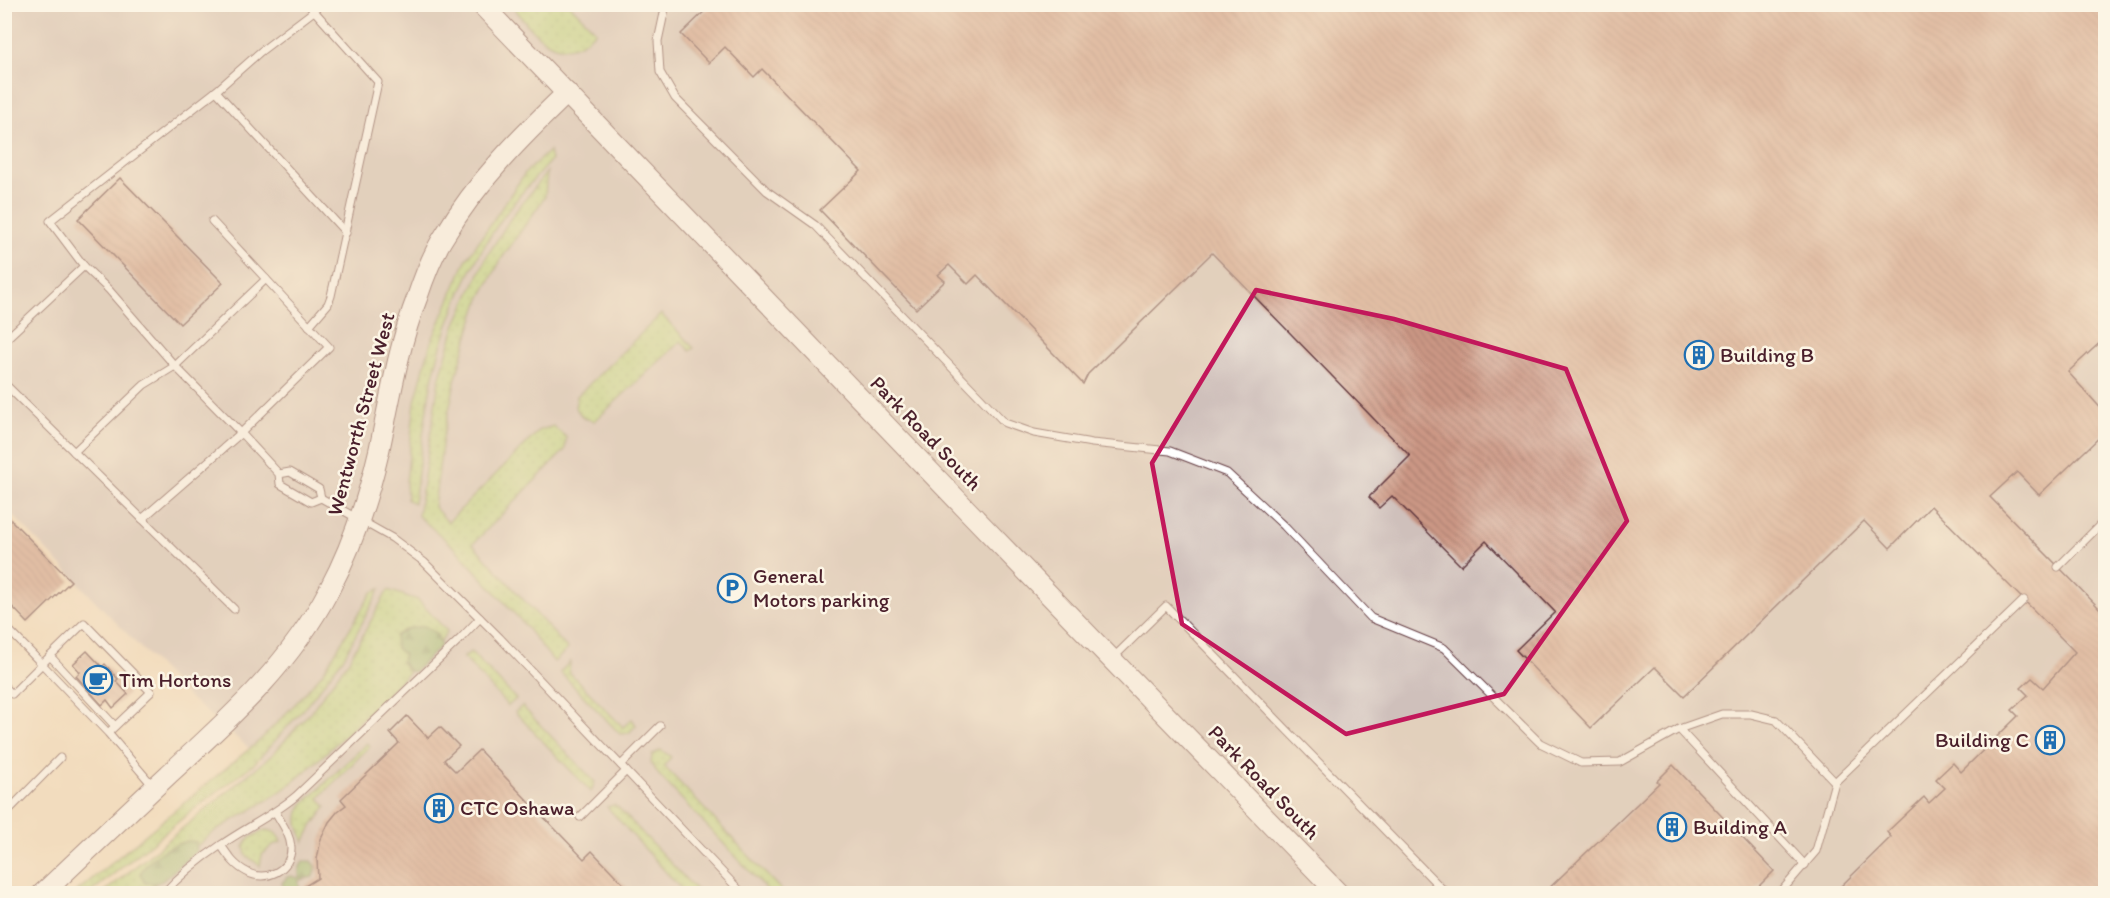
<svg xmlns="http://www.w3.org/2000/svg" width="2110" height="898" viewBox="0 0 2110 898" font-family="Itim,sans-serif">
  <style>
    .industrial { fill: #cfc0bb }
    .grass { fill: url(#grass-dots); stroke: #7f7a54; stroke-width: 1.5 }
    .forest { fill: url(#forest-firs); stroke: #6c6a4c; stroke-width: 1.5 }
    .building { fill: url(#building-back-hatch) }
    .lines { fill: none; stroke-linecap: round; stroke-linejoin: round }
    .service-casing { stroke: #633b41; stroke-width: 9 }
    .secondary-casing { stroke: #633b41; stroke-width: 22 }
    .service { stroke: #fff; stroke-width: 7 }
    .secondary { stroke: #fff; stroke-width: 20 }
    .marked { fill: none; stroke: #c2185b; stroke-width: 4.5; stroke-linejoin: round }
    .labels { text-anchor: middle; stroke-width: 5; stroke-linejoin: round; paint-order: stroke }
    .poi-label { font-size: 21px; fill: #4a1f2b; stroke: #fcf5e5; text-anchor: start }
    .street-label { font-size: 21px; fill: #4a1f2b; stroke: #fcf5e5 }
  </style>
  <defs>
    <pattern id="grass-dots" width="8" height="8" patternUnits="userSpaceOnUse" patternTransform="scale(1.5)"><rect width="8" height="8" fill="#b4d57d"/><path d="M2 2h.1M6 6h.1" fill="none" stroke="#9cb66c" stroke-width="1.8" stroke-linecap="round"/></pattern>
    <pattern id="forest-firs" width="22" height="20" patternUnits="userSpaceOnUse" patternTransform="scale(1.5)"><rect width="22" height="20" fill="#8fb66c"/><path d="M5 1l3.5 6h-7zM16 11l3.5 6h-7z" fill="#779359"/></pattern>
    <pattern id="building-back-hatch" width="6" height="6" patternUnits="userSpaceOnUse" patternTransform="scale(1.5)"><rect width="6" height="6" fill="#cc9885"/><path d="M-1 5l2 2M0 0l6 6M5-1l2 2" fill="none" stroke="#a87b6d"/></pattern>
  </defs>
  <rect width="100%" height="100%" fill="#fcf5e5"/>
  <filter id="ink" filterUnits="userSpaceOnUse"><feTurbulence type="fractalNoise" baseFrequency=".0167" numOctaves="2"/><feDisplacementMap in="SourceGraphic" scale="12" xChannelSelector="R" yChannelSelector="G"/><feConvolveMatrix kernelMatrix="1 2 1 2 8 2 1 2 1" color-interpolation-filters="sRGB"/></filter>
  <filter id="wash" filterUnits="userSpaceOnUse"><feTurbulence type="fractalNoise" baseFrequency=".008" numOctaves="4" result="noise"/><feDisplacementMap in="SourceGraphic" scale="24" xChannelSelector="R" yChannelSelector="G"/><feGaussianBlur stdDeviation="1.35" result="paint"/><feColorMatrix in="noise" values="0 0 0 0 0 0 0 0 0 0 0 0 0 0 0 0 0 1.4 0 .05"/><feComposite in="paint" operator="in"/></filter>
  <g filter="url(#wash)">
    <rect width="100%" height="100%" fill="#f2dcbe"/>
    <path class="industrial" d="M5 5H2105V893H112L262 759 187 696 5 507Z"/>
    <g class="grass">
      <path d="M512 5H570L596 31C561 69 534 35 512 5Z"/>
      <path d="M549 151 551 160C540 173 528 185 518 198 476 248 448 313 433 376 424 417 420 461 414 503L407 500 406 482 415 401 430 345 466 260 525 173Z"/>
      <path d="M547 172 545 197 502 258 480 299 470 329 456 378 443 438 434 507 448 522 540 430 553 426 566 437 565 450 473 544 568 649 554 662 523 623 455 548 418 516 439 380 455 326 487 256 512 216Z"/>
      <path d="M661 314 694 348 690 351 681 341 595 421 583 418 575 407 577 396Z"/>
      <path d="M380 589 344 657 307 705 254 764 193 810 90 893H75L260 740 295 704 324 671 372 592Z"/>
      <path d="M388 590 418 600 447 631 441 641C390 689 342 742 288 786 265 804 238 816 214 832 190 850 168 872 146 893L102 894 272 755 312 710 349 660Z"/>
      <path d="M471 652 516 699 508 706 463 657Z"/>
      <path d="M570 662 569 672 623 727 632 719 636 725 629 733 620 734 560 672Z"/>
      <path d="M522 706 595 782 591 792 515 712Z"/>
      <path d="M367 743 370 746 319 798 326 807 313 825 304 842C299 827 294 820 302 805Z"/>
      <path d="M661 750 671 757 664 766 784 893H770L658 774 651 763 652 755Z"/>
      <path d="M614 805 619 808 699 893H677L681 889 607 807Z"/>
      <path d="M265 830C274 830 278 834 281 842L273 845 262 855 260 866 246 855 244 847 248 839Z"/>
    </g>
    <g class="forest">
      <path d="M424 626 437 634 441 646 414 672 407 670 401 661 404 655 396 648 395 636 406 629Z"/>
      <path d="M188 841 196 842 197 851C191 857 185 861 178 867 165 878 164 885 145 883L140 874C150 856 168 846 188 841Z"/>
      <path d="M303 861H312L316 866 313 877 299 880V889L295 893H287L283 890 282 883 287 877 292 876 297 878 299 877V869Z"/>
    </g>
    <g id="blocks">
      <g class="building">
        <path d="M712 4H2106V337L2068 372 2106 414V431L2039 495 2017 472 1990 497 2106 615V894H1833L1891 837 1887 832 1924 797 1929 803 1945 788 1936 779 1953 763 1961 772 2018 716 2012 710 2028 695 2021 688 2032 678 2043 688 2075 652 1931 506 1890 548 1864 521 1684 696 1655 667 1591 728 1516 650 1555 612 1486 541 1461 566 1392 496 1379 508 1369 497 1410 456 1212 253 1088 374 1083 384 977 275 968 284 949 265 938 275 945 281 916 309 820 210 861 171 762 69 754 77 725 47 709 63 681 34Z"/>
        <path d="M120 178 223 283 180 324 78 219Z"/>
        <path d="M5 514 71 581 28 623 5 599Z"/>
        <path d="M87 651 102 667 105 664 118 679 116 681 128 694 113 708 107 700 102 705 76 676 80 672 73 664Z"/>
        <path d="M407 716 428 738 440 727 459 746 444 760 456 772 479 750 584 859 592 851 633 894H301L305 886 318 878 317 859 321 839 329 822 338 811 346 805 341 799 399 743 390 733Z"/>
        <path d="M1673 765 1774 871 1751 894H1543L1659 783 1657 781Z"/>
      </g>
    </g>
  </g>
  <g filter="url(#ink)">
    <use href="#blocks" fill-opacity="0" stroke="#633b41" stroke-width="1.5"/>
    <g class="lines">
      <g class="service-casing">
        <g id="service">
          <path d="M308 4 378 82 331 296 328 304 309 326"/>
          <path d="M666 4 658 41 660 72 675 98 767 191 815 225 1005 423 1034 433 1092 443 1170 451 1227 473 1284 526 1371 618 1444 648 1540 743 1581 763 1620 762 1679 729"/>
          <path d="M216 91 346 233"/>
          <path d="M4 341 84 266"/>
          <path d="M4 383 234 609"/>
          <path d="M74 452 144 385 175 366 266 279 212 221"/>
          <path d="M279 474 290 472 319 489 321 498 311 502 280 484 279 474 241 433 175 366 109 290 84 266 50 221 216 91 260 52 314 11"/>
          <path d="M321 498 392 538 424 562 500 638 743 894"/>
          <path d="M142 519 241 433 329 347 266 279"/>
          <path d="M2058 567 2106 519"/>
          <path d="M4 625 42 664 12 694 4 686"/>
          <path d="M50 656 115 726"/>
          <path d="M1113 658 1166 606 1447 894"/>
          <path d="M108 733 151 692 84 623 42 664 108 733 153 786"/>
          <path d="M621 765 660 726"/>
          <path d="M4 815 60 758"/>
          <path d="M580 817 626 771"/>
          <path d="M221 845C228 856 235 866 247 872 265 883 292 870 291 847 290 834 282 824 276 813"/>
          <path d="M1805 865 1679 729 1722 714H1751L1776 720 1835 782"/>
          <path d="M163 894C180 875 200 859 221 845 247 827 272 816 296 796L461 638 480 618"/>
          <path d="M1779 894 1816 851 1835 782 2024 600"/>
        </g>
      </g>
      <g class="secondary-casing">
        <g id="secondary">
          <path d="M481 4 968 511 1339 894"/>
          <path d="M42 894C84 854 126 814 168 775 230 718 289 666 329 590 352 547 368 498 379 451 390 400 398 347 417 298 424 277 433 253 445 235 477 181 522 136 567 93"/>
        </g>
      </g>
      <use href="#service" class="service"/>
      <use href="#secondary" class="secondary"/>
    </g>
  </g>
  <path d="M0 0H2110V898H0ZM1256 290 1394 319 1566 369 1627 521 1504 694 1346 734 1182 624 1152 463Z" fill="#f2dcbe" fill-opacity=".55" fill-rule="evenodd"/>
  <path class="marked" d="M1256 290 1394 319 1566 369 1627 521 1504 694 1346 734 1182 624 1152 463Z"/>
  <defs>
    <g id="building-ring" transform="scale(1.5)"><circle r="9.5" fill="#fcf5e5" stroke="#1f6fb2" stroke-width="1.5"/><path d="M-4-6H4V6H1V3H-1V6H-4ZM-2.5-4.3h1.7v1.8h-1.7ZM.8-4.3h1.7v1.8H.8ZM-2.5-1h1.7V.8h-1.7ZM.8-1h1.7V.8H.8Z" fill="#1f6fb2"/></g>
    <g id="parking-ring" transform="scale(1.5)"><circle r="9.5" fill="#fcf5e5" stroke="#1f6fb2" stroke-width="1.5"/><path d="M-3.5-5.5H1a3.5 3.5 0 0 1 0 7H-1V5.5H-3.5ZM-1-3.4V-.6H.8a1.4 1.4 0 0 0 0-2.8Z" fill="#1f6fb2"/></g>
    <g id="cafe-ring" transform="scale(1.5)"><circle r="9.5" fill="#fcf5e5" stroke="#1f6fb2" stroke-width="1.5"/><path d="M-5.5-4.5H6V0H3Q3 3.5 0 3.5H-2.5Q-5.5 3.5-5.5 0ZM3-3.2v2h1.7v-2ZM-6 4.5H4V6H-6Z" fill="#1f6fb2"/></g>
  </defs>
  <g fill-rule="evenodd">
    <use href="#building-ring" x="1699" y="355"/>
    <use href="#parking-ring" x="732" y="588"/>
    <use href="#cafe-ring" x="98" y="680"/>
    <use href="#building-ring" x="2050" y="740"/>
    <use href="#building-ring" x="439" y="808"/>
    <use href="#building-ring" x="1672" y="827"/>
  </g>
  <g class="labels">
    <g class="poi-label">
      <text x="1720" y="362">Building B</text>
      <text x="753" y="583">General<tspan x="753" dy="24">Motors parking</tspan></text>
      <text x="119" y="687">Tim Hortons</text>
      <text x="2029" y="747" text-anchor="end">Building C</text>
      <text x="460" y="815">CTC Oshawa</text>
      <text x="1693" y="834">Building A</text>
    </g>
    <g class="street-label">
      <text transform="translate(361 414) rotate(-75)" y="7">Wentworth Street West</text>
      <text transform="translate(926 433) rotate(46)" y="7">Park Road South</text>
      <text transform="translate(1264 782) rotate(46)" y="7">Park Road South</text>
    </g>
  </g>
  <rect width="2110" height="898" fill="none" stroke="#fcf5e5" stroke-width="24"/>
</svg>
